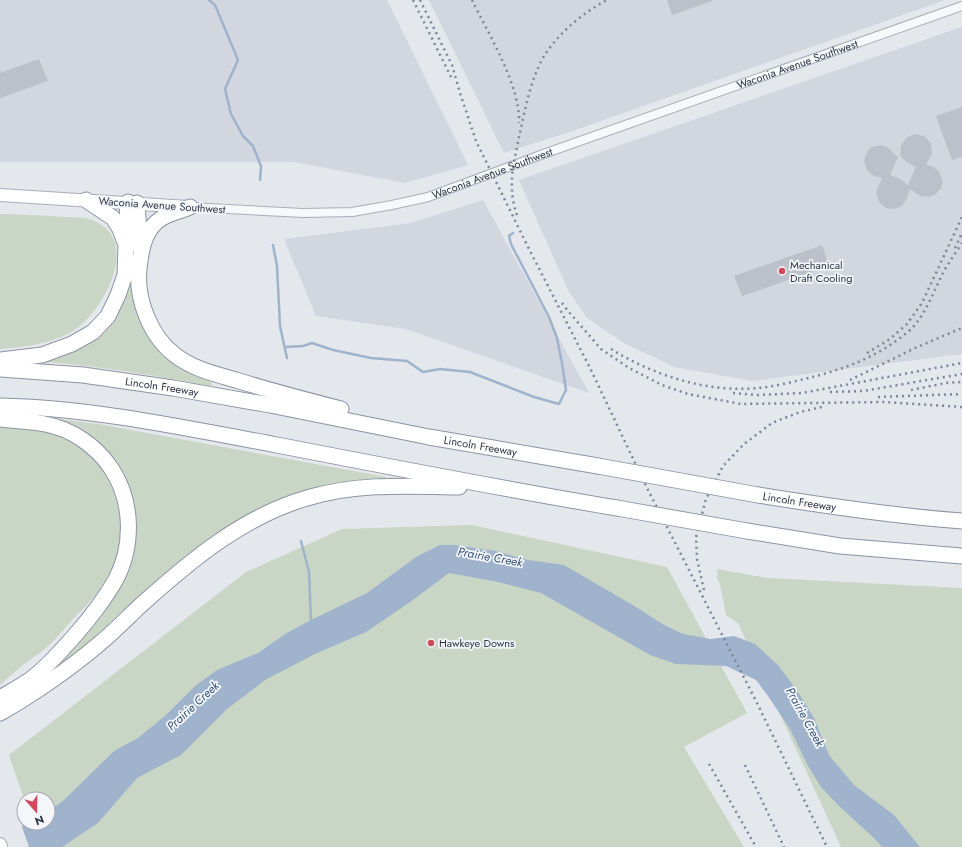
<svg xmlns="http://www.w3.org/2000/svg" width="962" height="847" viewBox="0 0 962 847" font-family="Jost,sans-serif">
  <style>
    .built { fill: #d2d6de }
    .green { fill: #c9d6c5 }
    .water { fill: #9fb4cc }
    .pier { fill: #e4e7ec }
    .lines { fill: none; stroke-linecap: round; stroke-linejoin: round }
    .stream { stroke: #9fb4cc; stroke-width: 2.5 }
    .building { fill: #bbc0ca }
    .street-casing { stroke: #a9aeb7; stroke-width: 10 }
    .secondary-casing { stroke: #a9aeb7; stroke-width: 14 }
    .highway-casing { stroke: #8b94a3; stroke-width: 17 }
    .street { stroke: #f7f8fa; stroke-width: 8 }
    .secondary { stroke: #fff; stroke-width: 12 }
    .highway { stroke: #fff; stroke-width: 15 }
    .rail { stroke: #7d8696; stroke-width: 2.5; stroke-dasharray: 2 4; stroke-linecap: butt }
    .highway-bridge-casing { stroke: #8b94a3; stroke-width: 17; stroke-linecap: butt }
    .highway-bridge { stroke: #fff; stroke-width: 15 }
    .poi-dot { fill: #d1495b; stroke: #f4f6f9; stroke-width: 1.5 }
    .labels { text-anchor: middle; stroke-width: 3.5; stroke-linejoin: round; paint-order: stroke }
    .street-label { font-size: 11px; fill: #2b3445; stroke: #f4f6f9 }
    .poi-label { font-size: 11px; fill: #2b3445; stroke: #f4f6f9; text-anchor: start }
    .water-label { font-size: 12px; font-style: italic; fill: #34527a; stroke: #f4f6f9 }
  </style>
  <rect width="100%" height="100%" fill="#e4e7ec"/>
  <g class="built">
    <path d="M0 0H387L468 165 405 183 294 162H0Z"/>
    <path d="M429 0H945L578 129 504 153Z"/>
    <path d="M962 27V354L753 381 674 367 624 343 587 318 568 290 519 180Z"/>
    <path d="M483 200 589 393 406 329 316 316 284 239 411 223Z"/>
  </g>
  <g class="green">
    <path d="M0 214C21 215 43 215 64 217 75 217 87 217 97 222 140 244 103 312 73 331 51 344 25 347 0 349Z"/>
    <path d="M131 279 164 355 176 365 195 376 212 382 211 386C156 376 101 366 45 362 94 348 117 330 131 279Z"/>
    <path d="M58 419 98 424 386 477V479L342 483 292 495 238 520 181 560 104 631 62 665 61 663 100 619 116 595 130 570 137 522 134 503 122 471 109 455 97 440 85 432 76 427 57 421Z"/>
    <path d="M0 426C21 428 44 428 63 437 115 460 137 529 107 578 98 594 85 607 72 620 64 629 56 639 47 647 40 653 31 659 23 665 15 671 8 678 0 685Z"/>
    <path d="M472 525 667 567 747 713 684 747 744 847H40L48 823V799H24L9 755 246 572 342 529Z"/>
    <path d="M717 569 767 578 962 588V847H841L738 623 726 615 720 584 716 576H718Z"/>
  </g>
  <path class="water" d="M440 545H455L496 551 528 560 564 565 636 607 664 625 683 634 711 639 734 636 755 644 778 665 796 689 814 718 829 755 854 785 894 815 920 847H882L876 840 838 805 821 787 808 766 790 729 768 696 756 680 726 666 676 664 650 655 541 593 498 582 449 573 413 600 366 632 315 654 265 680 226 710 181 755 137 778 98 823 62 847H0V839L27 823H48V812L64 800 114 751 138 738 166 715 195 686 217 670 258 653 285 634 311 620 367 593 416 557Z"/>
  <path class="pier" d="M21 824 29 847H0V836Z"/>
  <g class="lines">
    <g class="stream">
      <path d="M209 0 215 5 238 60 225 89 231 114 243 136 253 146 261 166 260 180"/>
      <path d="M273 245 277 266 280 326 287 358"/>
      <path d="M286 347 303 346 312 343 333 350 371 358 407 361 423 372 440 369 470 372 534 397 559 404 566 390 562 363 557 338 549 317 511 244 509 236 513 233"/>
      <path d="M301 541 309 572 311 622"/>
    </g>
  </g>
  <g class="building">
    <path d="M667 0H712V1L672 15Z"/>
    <path d="M39 59 48 81 0 98V73Z"/>
    <path d="M962 107V157L952 160 936 116Z"/>
    <path d="M914 134 924 136 931 143 932 154 926 164 934 167 939 172 943 182 941 188 936 194 929 197 920 196 910 189 906 200 902 206 895 209 886 208 879 202 876 193 877 189 882 178 874 176 867 170 864 161 865 157 869 149 873 147 881 145 887 147 898 157 890 175 900 179 908 185 916 167 906 162 900 155 901 146 906 138Z"/>
    <path d="M822 245 829 266 742 296 734 276Z"/>
  </g>
  <g class="lines">
    <g class="street-casing">
      <g id="street">
        <path id="s1" d="M190 207 303 213 352 212 392 205 428 197 546 153 962 6"/>
      </g>
    </g>
    <g class="secondary-casing">
      <g id="secondary">
        <path d="M0 195 188 207"/>
        <path d="M0 844 1 847"/>
      </g>
    </g>
    <g class="highway-casing">
      <g id="highway">
        <path d="M137 203 140 248"/>
        <path d="M190 207C181 211 170 213 162 218 144 229 141 250 139 269 136 299 150 336 175 355 193 369 215 374 236 380 271 391 306 400 341 409"/>
        <path d="M126 241 128 202"/>
        <path d="M0 360 42 355 72 344 93 332 108 316 118 295 125 275 126 245 120 229 113 218 86 200"/>
        <path id="s2" d="M0 369 83 375 173 388 270 405 429 437 598 466"/>
        <path d="M0 406C93 408 185 428 277 445 390 467 503 489 617 508"/>
        <path d="M0 419C15 421 31 421 45 424 72 429 96 446 111 468 133 501 134 546 115 581 104 600 90 618 76 634 63 649 46 668 31 679 21 686 10 692 0 698"/>
        <path id="s3" d="M758 495C826 506 893 516 962 521"/>
        <path d="M747 531 840 546 962 556"/>
        <path d="M0 713C32 695 71 668 99 644 114 632 127 618 141 605 190 561 242 517 307 498 357 483 408 486 459 487"/>
      </g>
    </g>
    <use href="#street" class="street"/>
    <use href="#secondary" class="secondary"/>
    <use href="#highway" class="highway"/>
    <g class="rail">
      <path d="M413 0 451 77"/>
      <path d="M420 0 452 65 460 93 476 141 528 247 591 370 646 486 757 703 827 847"/>
      <path d="M472 0C488 33 521 87 519 123"/>
      <path d="M517 215C514 207 512 197 512 188 511 171 516 154 519 137 525 110 531 76 546 53 562 30 583 13 607 0"/>
      <path d="M955 248 962 233"/>
      <path d="M562 303 568 311 601 349 629 368 662 385 688 394 741 404 884 402 962 407"/>
      <path d="M611 349C653 375 707 393 758 388 779 386 800 380 820 375 853 366 883 353 909 331 925 317 934 290 944 271 950 261 956 252 962 243"/>
      <path d="M867 353 890 339 907 324 922 303 962 217"/>
      <path d="M850 380 915 348 962 328"/>
      <path d="M911 390 946 383 962 382"/>
      <path d="M830 392 863 391 962 374"/>
      <path d="M733 393 758 395 802 393 962 363"/>
      <path d="M878 397 962 394"/>
      <path d="M704 590 697 559 696 537 706 499 723 466 744 444 772 423 800 412 822 407"/>
      <path d="M709 764 756 847"/>
      <path d="M745 765 784 847"/>
    </g>
    <g class="highway-bridge-casing">
      <g id="highway-bridge">
        <path d="M598 466 758 495"/>
        <path d="M617 508 747 531"/>
      </g>
    </g>
    <use href="#highway-bridge" class="highway-bridge"/>
  </g>
  <g class="poi-dot">
    <circle cx="782" cy="271" r="4"/>
    <circle cx="431" cy="643" r="4"/>
  </g>
  <g class="labels">
    <g class="street-label">
      <text dy="4" stroke="none"><textPath href="#s1" startOffset="632">Waconia Avenue Southwest</textPath></text>
      <text dy="4" stroke="none"><textPath href="#s1" startOffset="308">Waconia Avenue Southwest</textPath></text>
      <text transform="translate(162 205) rotate(4)" y="4">Waconia Avenue Southwest</text>
      <text dy="4" stroke="none"><textPath href="#s2" startOffset="163">Lincoln Freeway</textPath></text>
      <text dy="4" stroke="none"><textPath href="#s2" startOffset="487">Lincoln Freeway</textPath></text>
      <text dy="4" stroke="none"><textPath href="#s3" startOffset="42">Lincoln Freeway</textPath></text>
    </g>
    <g class="poi-label">
      <text x="790" y="269">Mechanical<tspan x="790" dy="13">Draft Cooling</tspan></text>
      <text x="439" y="647">Hawkeye Downs</text>
    </g>
    <g class="water-label">
      <text transform="translate(490 557) rotate(10)" y="4">Prairie Creek</text>
      <text transform="translate(193 706) rotate(-43)" y="4">Prairie Creek</text>
      <text transform="translate(805 717) rotate(61)" y="4">Prairie Creek</text>
    </g>
  </g>
  <g transform="translate(36 811) rotate(160)"><circle r="19" fill="#f4f6f9" stroke="#a4a8b1"/>
  <path d="M0-3L7 15L0 10L-7 15Z" fill="#d1495b"/>
  <text y="-6" font-size="11" font-weight="bold" text-anchor="middle" fill="#2b3445">N</text>
  </g>
</svg>
